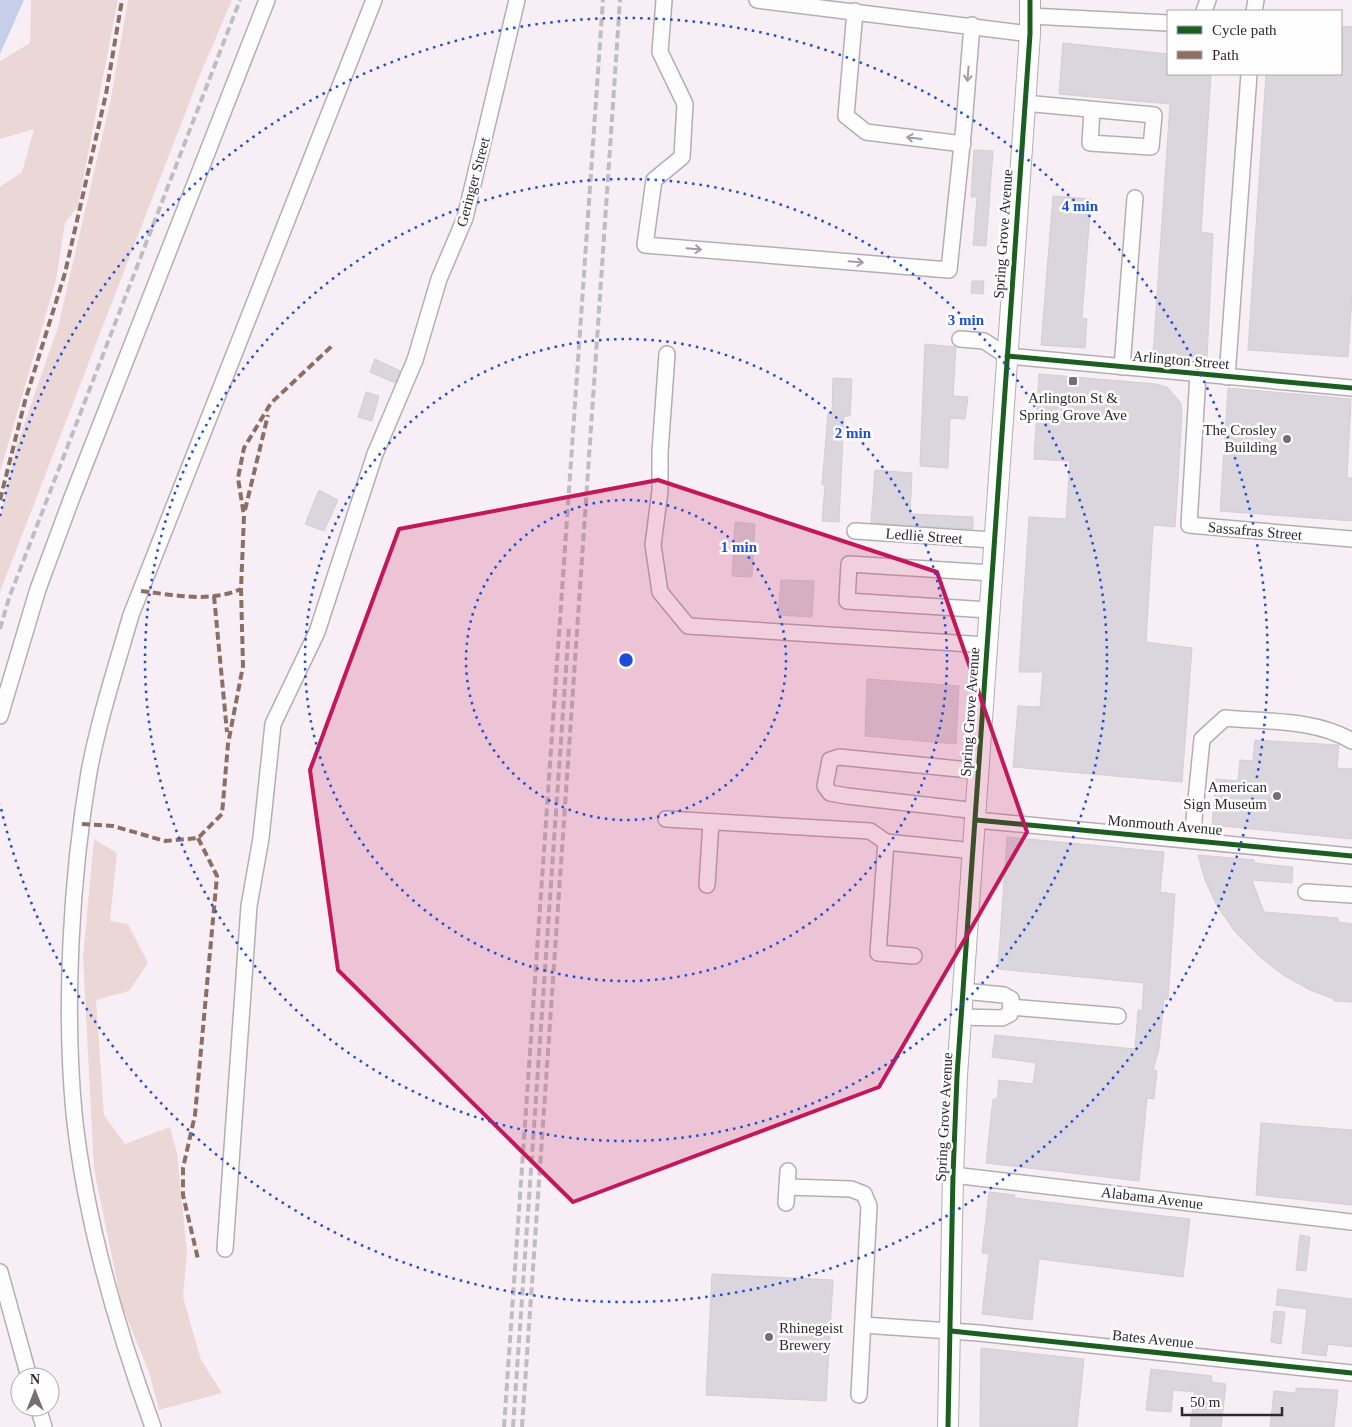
<svg xmlns="http://www.w3.org/2000/svg" width="1352" height="1427" viewBox="0 0 1352 1427" font-family="Georgia,serif">
  <style>
    .green { fill: #ebd8d6 }
    .water { fill: #c6cfea }
    .building { fill: #dbd6dd; stroke: #d3ced4 }
    .lines { fill: none; stroke-linecap: round; stroke-linejoin: round }
    .minor-casing { stroke: #b4aeb3; stroke-width: 18 }
    .major-casing { stroke: #b4aeb3; stroke-width: 22 }
    .minor { stroke: #fefdfe; stroke-width: 15 }
    .major { stroke: #fefdfe; stroke-width: 20 }
    .rail { stroke: #bfbdbf; stroke-width: 4; stroke-dasharray: 8 4; stroke-linecap: butt }
    .quiet { stroke: #8d6e63; stroke-width: 4; stroke-dasharray: 8 4; stroke-linecap: butt }
    .cycleway-casing { stroke: #fefefe; stroke-width: 8 }
    .cycleway { stroke: #1b5e20; stroke-width: 5 }
    .oneway { stroke: #a09da0 }
    .marked { fill: #c2185b; fill-opacity: 0.2; stroke: #c2185b; stroke-width: 4; stroke-linejoin: round }
    .ring { fill: none; stroke: #1d4ed8; stroke-width: 2.5; stroke-dasharray: 2.5 5 }
    .poi-dot { fill: #756e73; stroke: #fefefe; stroke-width: 2 }
    .labels { text-anchor: middle; stroke-width: 5; stroke-linejoin: round; paint-order: stroke }
    .street-label { font-size: 15px; fill: #2e282d; stroke: #fefefe }
    .poi-label { font-size: 15px; fill: #2e282d; stroke: #fefefe; text-anchor: end }
    .centre { fill: #1d4ed8; stroke: #fefefe; stroke-width: 2.5 }
    .ring-label { font-size: 15px; text-anchor: middle; font-weight: bold; fill: #1d4ed8; stroke: #fefefe; stroke-width: 5; stroke-linejoin: round; paint-order: stroke }
  </style>
  <rect width="100%" height="100%" fill="#f8eff6"/>
  <g class="green">
    <path d="M31 0H118L78 206 65 223 56 280 0 472V187L22 172 34 129 0 139V61L30 43Z"/>
    <path d="M128 0H232L200 75 0 592V517L17 445 58 327 110 103Z"/>
    <path d="M94 839 117 853 110 921 128 924 148 963 129 991 96 1000 104 1115 125 1144 170 1127 177 1153 187 1252 183 1297 201 1360 222 1393 159 1410 149 1372 122 1306 94 1169 83 957Z"/>
  </g>
  <path class="water" d="M0 0H24L0 54Z"/>
  <g class="building">
    <path d="M1341 26 1352 27V295L1348 357 1248 350 1266 74H1341Z"/>
    <path d="M1063 43 1168 54V74H1211L1201 232 1213 234 1207 358 1153 355 1170 104 1059 94Z"/>
    <path d="M974 150 993 151 986 246 973 245 977 197H971Z"/>
    <path d="M1053 196 1091 199 1082 318 1087 319 1085 348 1041 345Z"/>
    <path d="M972 281H984L983 294 971 293Z"/>
    <path d="M925 344 956 347 953 396 968 397 965 419 950 418 948 468 920 466Z"/>
    <path d="M375 359 400 371 395 383 370 372Z"/>
    <path d="M1039 374 1156 384 1167 387 1181 403 1182 415 1175 527 1153 525 1146 642 1192 648 1182 782 1013 767 1018 706 1040 707 1043 672H1019L1029 517 1066 519 1070 461 1034 459Z"/>
    <path d="M833 378 852 379 850 416H844L839 522 822 521 825 485H822L828 413 832 414Z"/>
    <path d="M1228 388 1351 399 1347 478H1352V521L1220 511Z"/>
    <path d="M366 392 379 396 372 421 358 417Z"/>
    <path d="M875 470 912 473 910 514 973 517V529L871 523Z"/>
    <path d="M319 490 338 500 324 531 305 524Z"/>
    <path d="M735 522 755 524 752 577 732 576Z"/>
    <path d="M781 580 814 581 812 617 778 615Z"/>
    <path d="M867 679 959 686 956 744 865 736Z"/>
    <path d="M1255 740 1339 745 1337 768 1352 769V839L1212 825 1216 779 1238 781 1240 760 1253 761Z"/>
    <path d="M1007 837 1164 852 1160 892 1175 894 1168 999H1164L1159 1049 1153 1070 1157 1071 1154 1099 1147 1098 1139 1181 986 1163 993 1099H997L999 1080 1033 1084 1036 1063 992 1057 995 1035 1135 1049 1138 1010 1142 1011 1144 983 998 969Z"/>
    <path d="M1198 855 1254 860V863L1293 867 1292 883 1252 880 1264 912 1338 918V922L1352 924V1002L1334 1001V999L1310 990 1283 975 1260 957 1236 933 1217 906 1205 880Z"/>
    <path d="M1261 1123 1352 1130V1205L1256 1195Z"/>
    <path d="M989 1192 1015 1195 1014 1198 1190 1219 1183 1277 1039 1259 1032 1320 982 1314 989 1254 982 1253Z"/>
    <path d="M1300 1235 1310 1237 1306 1271 1296 1270Z"/>
    <path d="M712 1274 833 1280 826 1401 706 1395Z"/>
    <path d="M1278 1289 1352 1299V1347L1328 1344 1326 1356 1302 1353 1307 1309 1276 1305Z"/>
    <path d="M1274 1311 1285 1312 1281 1344 1271 1342Z"/>
    <path d="M981 1348 1084 1359 1077 1427H980Z"/>
    <path d="M1151 1369 1212 1376 1211 1382 1226 1384 1221 1427H1190L1195 1392 1173 1390 1171 1412 1146 1410Z"/>
    <path d="M1296 1388 1338 1390 1334 1427H1270L1274 1391 1296 1393Z"/>
  </g>
  <g class="lines">
    <g class="minor-casing">
      <g id="minor">
        <path d="M664 0 660 52 685 104 682 157 654 180 645 245 949 270 964 125 972 25"/>
        <path d="M757 0 1030 34"/>
        <path d="M855 11 846 116 866 132 963 144"/>
        <path d="M1204 11 1208 0"/>
        <path d="M1254 11 1256 0"/>
        <path d="M1030 16 1168 23"/>
        <path d="M1024 103 1154 115 1151 147 1090 143 1092 110"/>
        <path d="M960 339 984 341 1007 356 1352 388"/>
        <path d="M667 354 660 452V491L653 545 660 592 688 626 987 645"/>
        <path d="M1122 367 1135 198"/>
        <path d="M1198 374 1189 525 1352 539"/>
        <path d="M1227 377 1249 74"/>
        <path d="M855 531 993 540"/>
        <path d="M989 610 847 601 849 564 992 573"/>
        <path d="M0 716 38 589 71 500 267 0"/>
        <path d="M977 811 847 796 830 793 825 786 830 760 839 757 979 771"/>
        <path d="M666 819 870 831 886 842 974 851"/>
        <path d="M976 820 1352 856"/>
        <path d="M1192 840 1202 739 1225 718C1267 722 1316 719 1352 741"/>
        <path d="M886 842 878 953 914 956"/>
        <path d="M707 885 711 822"/>
        <path d="M1306 892 1352 895"/>
        <path d="M1011 1007 1118 1016"/>
        <path d="M961 1017 1002 1018 1010 1014 1011 999 1004 995 963 991"/>
        <path d="M953 1175 1352 1222"/>
        <path d="M787 1187 851 1189 864 1194 869 1206 859 1395"/>
        <path d="M786 1203 788 1171"/>
        <path d="M225 1249 249 906 261 838 273 724 317 632 375 454 415 360 439 279 465 218 517 0"/>
        <path d="M0 1272 29 1377"/>
        <path d="M863 1325 979 1333 1352 1373"/>
        <path d="M38 1407 44 1427"/>
        <path d="M153 1427C116 1326 85 1220 74 1113 64 1006 71 878 89 772 99 719 116 667 131 615L374 0"/>
      </g>
    </g>
    <g class="major-casing">
      <path id="major" d="M948 1427 953 1175 957 1076 1030 34V0"/>
    </g>
    <use href="#minor" class="minor"/>
    <use href="#major" class="major"/>
    <g class="rail">
      <path d="M0 629 9 598 240 0"/>
      <path d="M504 1427 603 0"/>
      <path d="M513 1427 569 626"/>
      <path d="M522 1427C555 951 588 476 620 0"/>
    </g>
    <g class="quiet">
      <path d="M0 500 25 401 65 273 106 94 122 0"/>
      <path d="M245 510 268 415"/>
      <path d="M141 591C174 595 209 603 241 589"/>
      <path d="M214 596 227 732"/>
      <path d="M82 824 113 826 165 841 198 838 222 814 228 744 243 666 241 589 244 516 238 478 244 448 271 403 334 344"/>
      <path d="M198 838 217 876 195 1115 183 1168V1195L198 1259"/>
    </g>
    <g class="cycleway-casing">
      <g id="cycleway">
        <path d="M1007 356 1352 388"/>
        <path d="M976 820 1352 856"/>
        <path d="M951 1331 1352 1373"/>
        <path d="M948 1427 953 1175 957 1076 1030 34V0"/>
      </g>
    </g>
    <use href="#cycleway" class="cycleway"/>
  </g>
  <defs><path id="oneway-shaft" d="M-6 0H5M1.5-3L5.5 0L1.5 3" fill="none" stroke-width="1.6" stroke-linecap="round" stroke-linejoin="round" transform="scale(1.25)"/></defs>
  <g class="oneway">
    <use href="#oneway-shaft" transform="translate(968 74) rotate(94)"/>
    <use href="#oneway-shaft" transform="translate(914 138) rotate(-173)"/>
    <use href="#oneway-shaft" transform="translate(694 249) rotate(5)"/>
    <use href="#oneway-shaft" transform="translate(856 262) rotate(5)"/>
  </g>
  <path class="marked" d="M658 480 937 572 1027 832 879 1087 573 1202 338 970 310 770 399 529Z"/>
  <g class="ring">
    <circle cx="626" cy="660" r="160"/>
    <circle cx="626" cy="660" r="321"/>
    <circle cx="626" cy="660" r="481"/>
    <path d="M0 516A642 642 0 1 1 0 804"/>
  </g>
  <g class="poi-dot">
    <rect x="1068" y="376" width="10" height="10" rx="2.5"/>
    <circle cx="1287" cy="439" r="5"/>
    <circle cx="1277" cy="796" r="5"/>
    <circle cx="769" cy="1337" r="5"/>
  </g>
  <g class="labels">
    <g class="street-label">
      <text transform="translate(473 182) rotate(-75)" y="5">Geringer Street</text>
      <text transform="translate(1003 234) rotate(-86)" y="5">Spring Grove Avenue</text>
      <text transform="translate(1181 360) rotate(5)" y="5">Arlington Street</text>
      <text transform="translate(1255 531) rotate(5)" y="5">Sassafras Street</text>
      <text transform="translate(924 536) rotate(4)" y="5">Ledlie Street</text>
      <text transform="translate(970 712) rotate(-86)" y="5">Spring Grove Avenue</text>
      <text transform="translate(1165 825) rotate(5)" y="5">Monmouth Avenue</text>
      <text transform="translate(944 1117) rotate(-87)" y="5">Spring Grove Avenue</text>
      <text transform="translate(1152 1198) rotate(7)" y="5">Alabama Avenue</text>
      <text transform="translate(1153 1339) rotate(6)" y="5">Bates Avenue</text>
    </g>
    <g class="poi-label">
      <text x="1073" y="403" text-anchor="middle">Arlington St &amp;<tspan x="1073" dy="17">Spring Grove Ave</tspan></text>
      <text x="1277" y="435">The Crosley<tspan x="1277" dy="17">Building</tspan></text>
      <text x="1267" y="792">American<tspan x="1267" dy="17">Sign Museum</tspan></text>
      <text x="779" y="1333" text-anchor="start">Rhinegeist<tspan x="779" dy="17">Brewery</tspan></text>
    </g>
  </g>
  <circle cx="626" cy="660" r="8" class="centre"/>
  <g class="ring-label">
    <text x="1080" y="211">4 min</text>
    <text x="966" y="325">3 min</text>
    <text x="853" y="438">2 min</text>
    <text x="739" y="552">1 min</text>
  </g>
  <rect x="1167" y="10" width="175" height="65" fill="#fefefe" stroke="#aba8aa"/>
  <rect x="1177" y="26" width="25" height="8" fill="#1b5e20" stroke="#aba8aa"/>
  <text x="1212" y="35" font-size="15" fill="#2e282d">Cycle path</text>
  <rect x="1177" y="51" width="25" height="8" fill="#8d6e63" stroke="#aba8aa"/>
  <text x="1212" y="60" font-size="15" fill="#2e282d">Path</text>
  <g transform="translate(35 1392)"><circle r="24" fill="#fefefe" stroke="#aba8aa"/>
  <path d="M0-4L9 19L0 12L-9 19Z" fill="#756e73"/>
  <text y="-8" font-size="14" font-weight="bold" text-anchor="middle" fill="#2e282d">N</text>
  </g>
  <path d="M1182 1407v8h100v-8" fill="none" stroke="#2e282d" stroke-width="2.5"/>
  <text x="1190" y="1407" font-size="15" fill="#2e282d" stroke="#fefefe" stroke-width="4" paint-order="stroke">50 m</text>
</svg>
